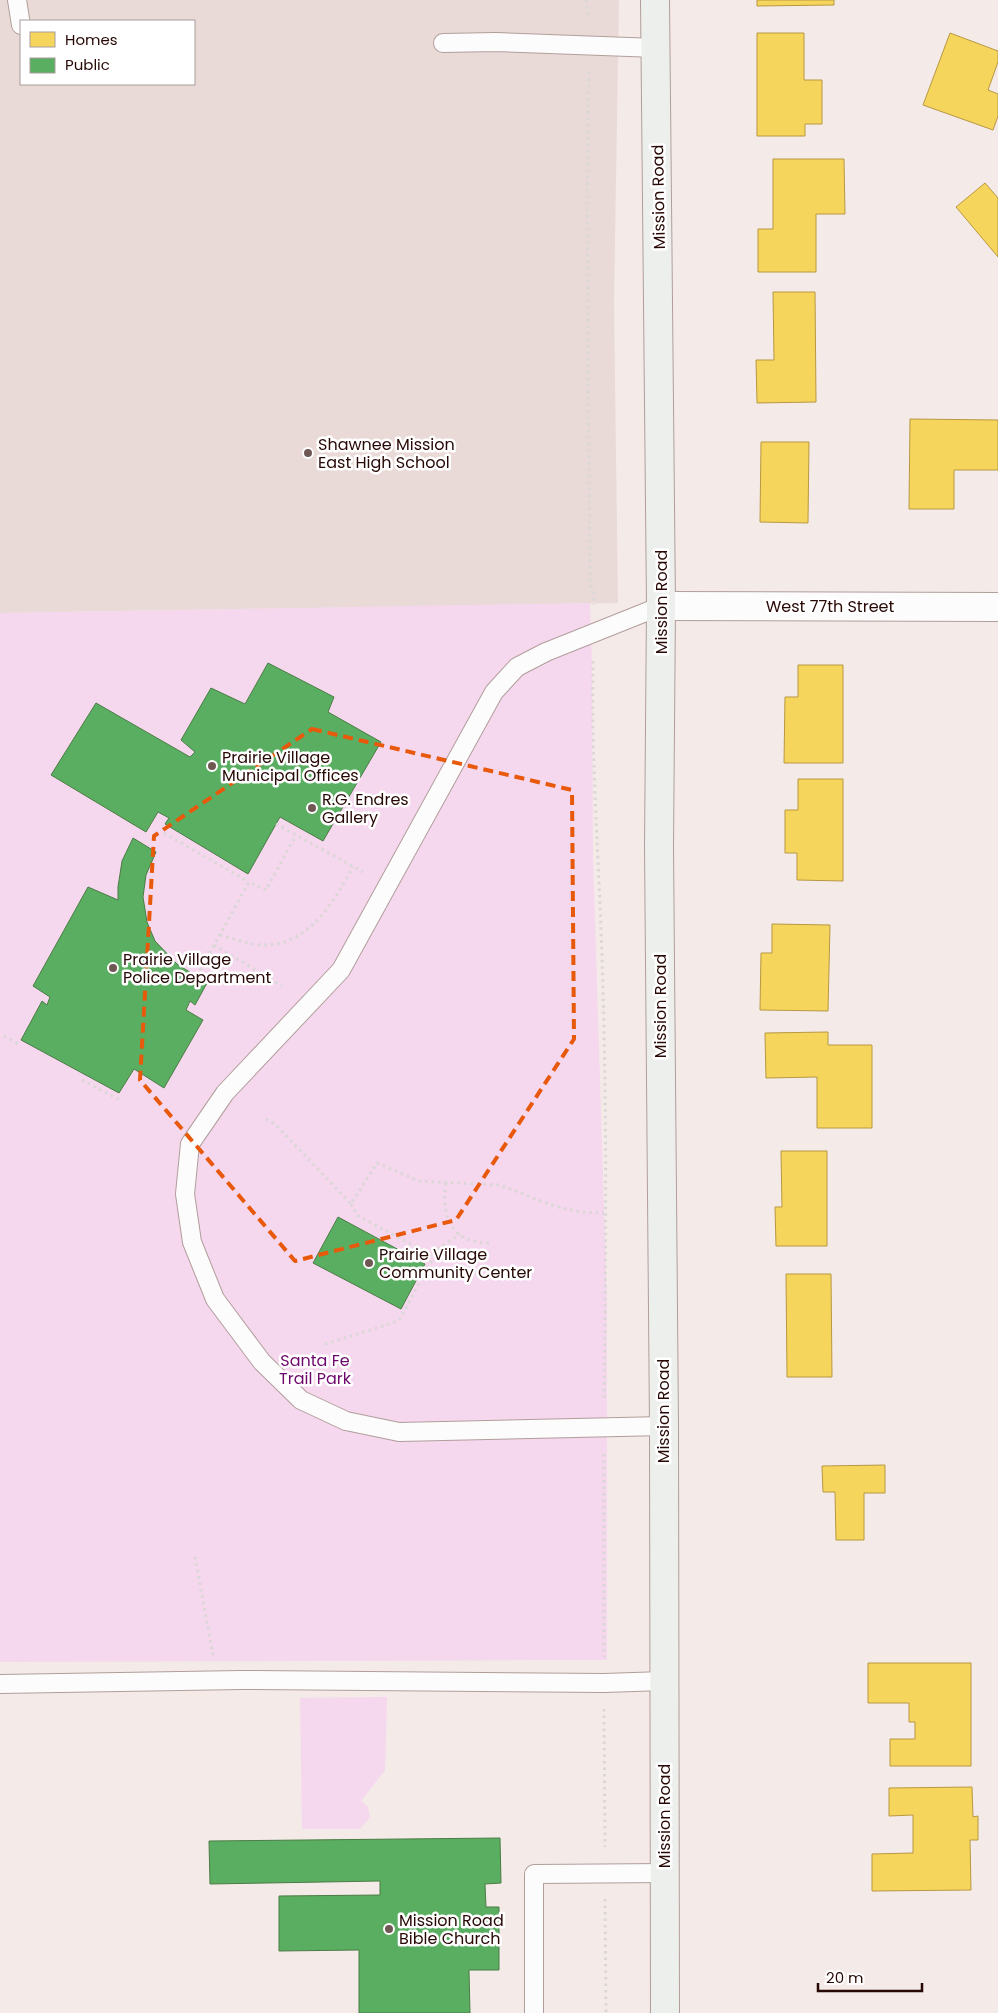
<svg xmlns="http://www.w3.org/2000/svg" width="998" height="2013" viewBox="0 0 998 2013" font-family="Poppins,sans-serif">
  <style>
    .built { fill: #eadad7; fill-rule: evenodd }
    .green { fill: #f5d7ee }
    .homes { fill: #f6d55c; stroke: #b89842 }
    .public { fill: #5aae61; stroke: #4b7c45 }
    .lines { fill: none; stroke-linecap: round; stroke-linejoin: round }
    .service-casing { stroke: #b19e9b; stroke-width: 20 }
    .minor-casing { stroke: #b19e9b; stroke-width: 30 }
    .secondary-casing { stroke: #b19e9b; stroke-width: 30 }
    .path { stroke: #dbd7d7; stroke-width: 3; stroke-dasharray: 2.5 4; stroke-linecap: butt }
    .service { stroke: #fdfcfc; stroke-width: 18 }
    .minor { stroke: #fdfcfc; stroke-width: 28 }
    .secondary { stroke: #edefec; stroke-width: 28 }
    .marked { fill: none; stroke: #e8590c; stroke-width: 4; stroke-dasharray: 10 6; stroke-linejoin: round }
    .poi-dot { fill: #6f5754; stroke: #fff; stroke-width: 2 }
    .labels { text-anchor: middle; stroke-width: 5; stroke-linejoin: round; paint-order: stroke }
    .street-label { font-size: 16px; fill: #270805; stroke: #fff }
    .poi-label { font-size: 16px; fill: #270805; stroke: #fff; text-anchor: start }
    .park-label { font-size: 16px; fill: #6d076c; stroke: #fff }
  </style>
  <rect width="100%" height="100%" fill="#f4eae8"/>
  <path class="built" d="M0 0H619L614 303 618 603 0 613ZM21 21H194V84H21Z"/>
  <g class="green">
    <path d="M590 603 592 665 593 857 607 1304V1660L0 1662V613Z"/>
    <path d="M387 1697 385 1770 361 1801 368 1807 370 1817 360 1829H302L300 1698Z"/>
  </g>
  <g class="homes">
    <path d="M757 0H834V5L757 6Z"/>
    <path d="M757 33H804V80H822V124H805V136H757Z"/>
    <path d="M950 33 998 51V62L988 90 998 94V116L993 130 923 105Z"/>
    <path d="M773 159H844L845 214H816V272H758V229H773Z"/>
    <path d="M985 183 998 198V257L956 207Z"/>
    <path d="M773 292H815L816 402 757 403 756 360H774Z"/>
    <path d="M910 419 998 420V470H954V509H909Z"/>
    <path d="M761 442H809L808 523 760 522Z"/>
    <path d="M798 665H843V763H784L785 697H798Z"/>
    <path d="M798 779H843V881L797 880V853H785V810H798Z"/>
    <path d="M772 924 830 925 828 1011 760 1010 761 953H772Z"/>
    <path d="M828 1032V1045H872V1128H817V1077L766 1078 765 1033Z"/>
    <path d="M781 1151H827V1246H776L775 1207H782Z"/>
    <path d="M786 1274H831L832 1377H787Z"/>
    <path d="M885 1465V1493H864V1540H836L835 1492H823L822 1466Z"/>
    <path d="M868 1663H971V1766H890V1739H915V1722H909V1703H868Z"/>
    <path d="M972 1787 973 1817 978 1816V1840H970L971 1890 872 1891V1854L913 1853V1815L889 1816V1788Z"/>
  </g>
  <g class="public">
    <path d="M268 663 334 697 328 712 381 742 323 841 280 817 248 874 165 824 169 818 158 812 146 832 51 775 96 703 190 757 195 752 181 740 211 688 245 704Z"/>
    <path d="M133 838 156 852 146 875 143 897 147 922 155 941 177 964 207 983 195 1005 190 1001 186 1010 203 1020 164 1088 134 1069 119 1093 21 1040 42 1001 47 1005 50 997 33 986 88 887 118 900V887L122 861Z"/>
    <path d="M338 1217 425 1264 401 1309 313 1263Z"/>
    <path d="M500 1838 501 1883 485 1884 486 1907H499V1970H469L470 2013H359V1950L279 1951V1896L380 1895V1881L210 1884 209 1841Z"/>
  </g>
  <g class="lines">
    <g class="service-casing">
      <g id="service">
        <path d="M17 0 21 25"/>
        <path d="M443 43 496 42 656 48"/>
        <path d="M661 606 546 652 517 667 494 692 341 970 225 1093 190 1144 185 1194 192 1242 215 1299 262 1362 301 1400 346 1421 399 1432 664 1426"/>
        <path d="M0 1684 241 1680 604 1683 664 1681"/>
        <path d="M534 2013V1874L665 1873"/>
      </g>
    </g>
    <g class="minor-casing">
      <path id="minor" d="M661 606 998 607"/>
    </g>
    <g class="secondary-casing">
      <path id="secondary" d="M655 0 661 606 659 847 664 1426 665 2013"/>
    </g>
    <g class="path">
      <path d="M586 0 588 19"/>
      <path d="M589 72 587 196 590 583 594 594V605"/>
      <path d="M593 661C591 760 599 858 602 957 607 1103 606 1253 604 1400"/>
      <path d="M276 824 363 872"/>
      <path d="M164 833 249 882"/>
      <path d="M220 935C231 938 242 942 253 944 305 952 332 905 353 867"/>
      <path d="M214 945 282 986"/>
      <path d="M197 976 249 882 266 890 296 835"/>
      <path d="M4 1036 20 1045"/>
      <path d="M82 1080 122 1101"/>
      <path d="M266 1119 275 1124 351 1204 377 1163 419 1181 500 1185 554 1206 580 1212 604 1213"/>
      <path d="M446 1183C441 1216 451 1243 489 1243"/>
      <path d="M351 1204 358 1216 430 1254 460 1234"/>
      <path d="M325 1344 393 1323 400 1319 431 1262 430 1254"/>
      <path d="M604 1454V1657"/>
      <path d="M195 1557 213 1655"/>
      <path d="M604 1709 605 1847"/>
      <path d="M605 1899 606 2013"/>
    </g>
    <use href="#service" class="service"/>
    <use href="#minor" class="minor"/>
    <use href="#secondary" class="secondary"/>
  </g>
  <path class="marked" d="M312 729 572 790 574 1039 456 1220 295 1261 140 1080 154 836Z"/>
  <g class="poi-dot">
    <circle cx="308" cy="453" r="5"/>
    <circle cx="212" cy="766" r="5"/>
    <circle cx="312" cy="808" r="5"/>
    <circle cx="113" cy="968" r="5"/>
    <circle cx="369" cy="1263" r="5"/>
    <circle cx="389" cy="1929" r="5"/>
  </g>
  <g class="labels">
    <g class="street-label">
      <text transform="translate(658 197) rotate(-91)" y="6">Mission Road</text>
      <text transform="translate(661 602) rotate(-90)" y="6">Mission Road</text>
      <text x="830" y="612">West 77th Street</text>
      <text transform="translate(660 1006) rotate(-90)" y="6">Mission Road</text>
      <text transform="translate(663 1411) rotate(-90)" y="6">Mission Road</text>
      <text transform="translate(664 1816) rotate(-90)" y="6">Mission Road</text>
    </g>
    <g class="poi-label">
      <text x="318" y="450">Shawnee Mission<tspan x="318" dy="18">East High School</tspan></text>
      <text x="222" y="763">Prairie Village<tspan x="222" dy="18">Municipal Offices</tspan></text>
      <text x="322" y="805">R.G. Endres<tspan x="322" dy="18">Gallery</tspan></text>
      <text x="123" y="965">Prairie Village<tspan x="123" dy="18">Police Department</tspan></text>
      <text x="379" y="1260">Prairie Village<tspan x="379" dy="18">Community Center</tspan></text>
      <text x="399" y="1926">Mission Road<tspan x="399" dy="18">Bible Church</tspan></text>
    </g>
    <g class="park-label">
      <text x="315" y="1366">Santa Fe<tspan x="315" dy="18">Trail Park</tspan></text>
    </g>
  </g>
  <rect x="20" y="20" width="175" height="65" fill="#ffffff" stroke="#a99c9b"/>
  <rect x="30" y="32" width="25" height="15" fill="#f6d55c" stroke="#a99c9b"/>
  <text x="65" y="45" font-size="15" fill="#270805">Homes</text>
  <rect x="30" y="58" width="25" height="15" fill="#5aae61" stroke="#a99c9b"/>
  <text x="65" y="70" font-size="15" fill="#270805">Public</text>
  <path d="M818 1983v8h104v-8" fill="none" stroke="#270805" stroke-width="2.5"/>
  <text x="826" y="1983" font-size="15" fill="#270805" stroke="#ffffff" stroke-width="4" paint-order="stroke">20 m</text>
</svg>
